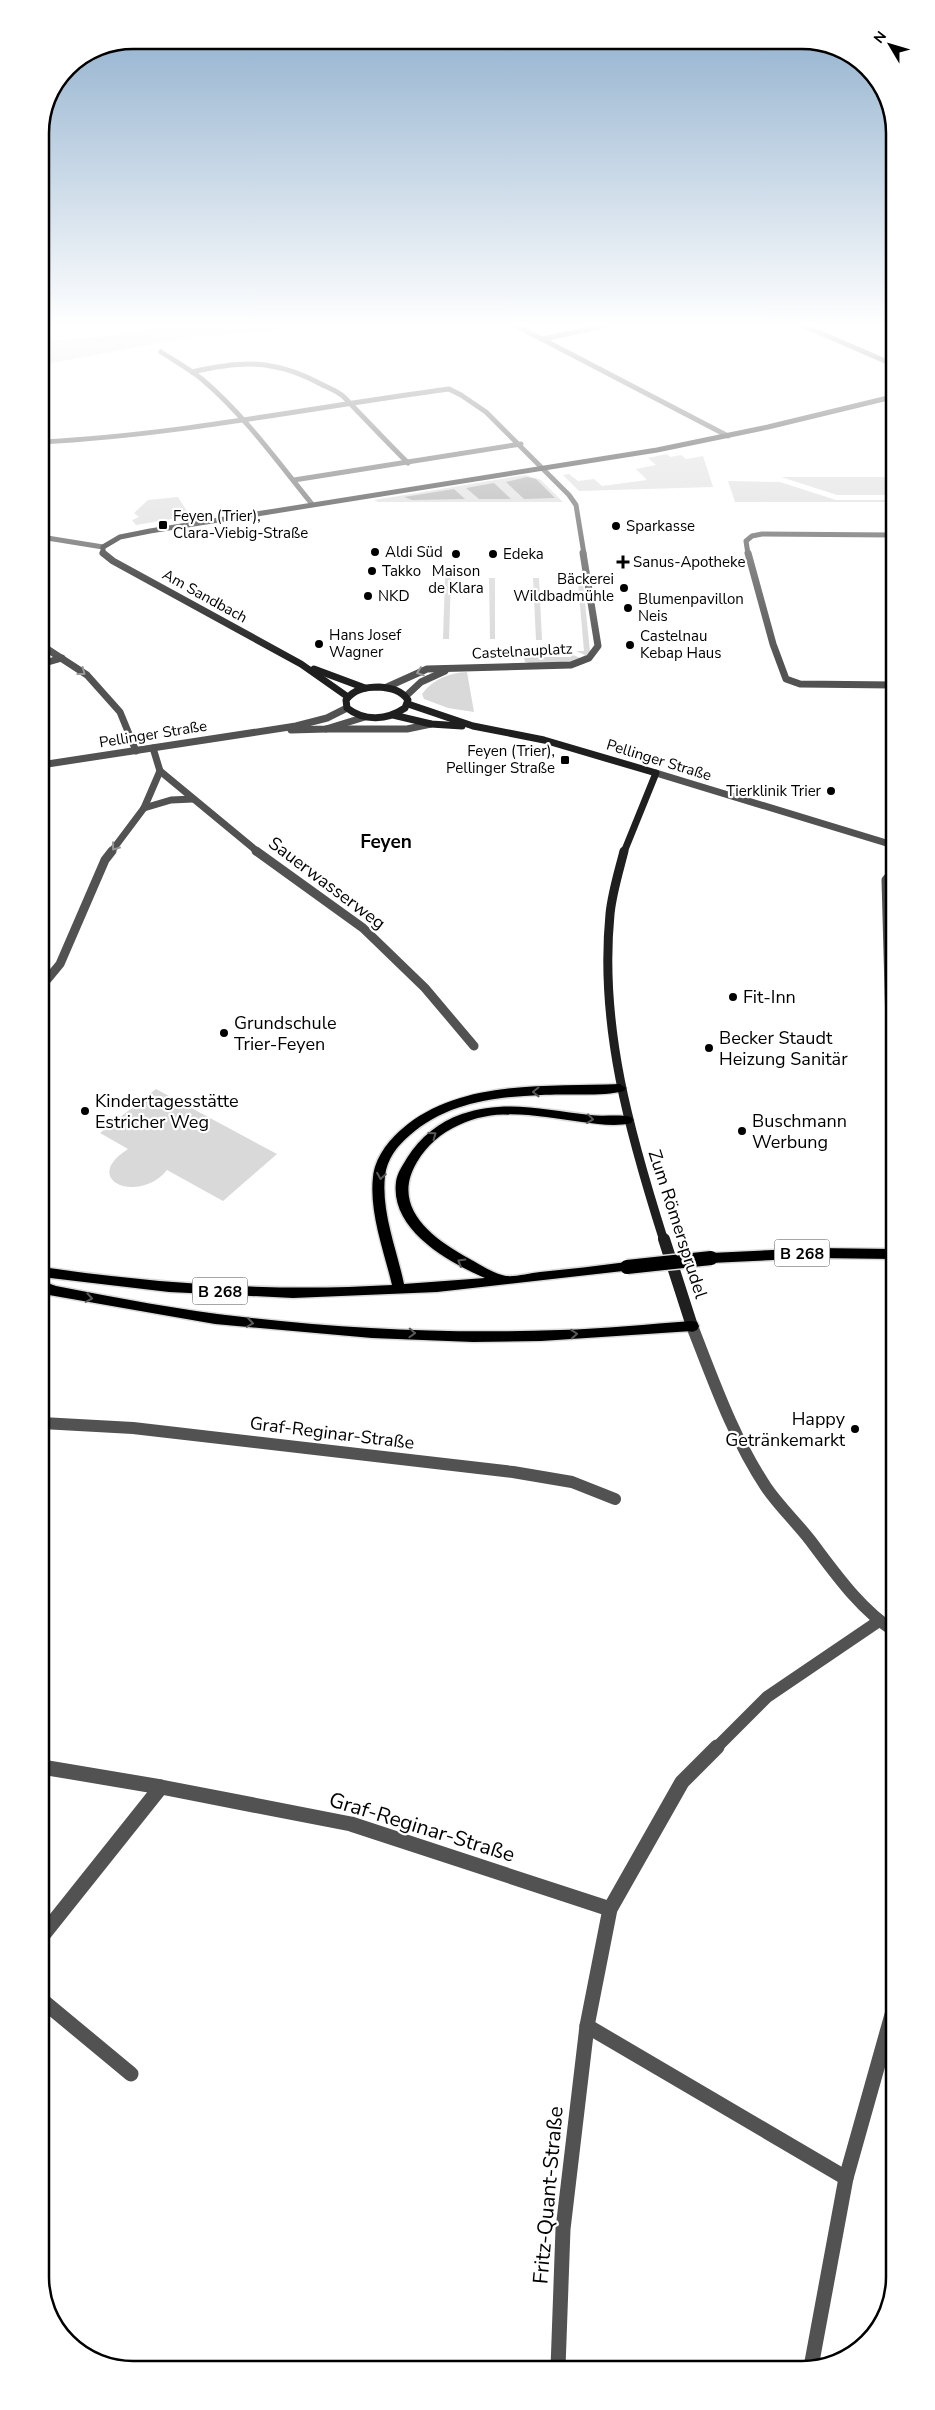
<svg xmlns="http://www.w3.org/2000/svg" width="935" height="2410" viewBox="0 0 935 2410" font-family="'Nunito Sans',sans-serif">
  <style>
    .green { fill: #d9d9d9 }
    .water { fill: #a0a0a0 }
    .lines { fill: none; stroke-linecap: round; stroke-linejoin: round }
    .primary-casing { stroke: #dbdbdb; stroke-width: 3 }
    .street-far4 { stroke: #525252; stroke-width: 5 }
    .street-far3 { stroke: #525252; stroke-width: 7 }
    .street-far2 { stroke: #525252; stroke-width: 9 }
    .street-far1 { stroke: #525252; stroke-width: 12 }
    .street { stroke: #525252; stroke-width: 15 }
    .secondary-far3 { stroke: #1f1f1f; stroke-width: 5 }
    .secondary-far2 { stroke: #1f1f1f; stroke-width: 7 }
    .secondary-far1 { stroke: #1f1f1f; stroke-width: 9 }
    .secondary { stroke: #1f1f1f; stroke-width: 12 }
    .primary { fill: #000; fill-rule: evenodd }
    .primary-bridge-casing { stroke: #dbdbdb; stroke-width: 17; stroke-linecap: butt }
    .primary-bridge { stroke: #000; stroke-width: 14 }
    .oneway { stroke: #979797 }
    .oneway2 { stroke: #595959 }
    .poi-dot { fill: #000; stroke: #fff; stroke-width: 2 }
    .labels { text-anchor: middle; stroke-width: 4.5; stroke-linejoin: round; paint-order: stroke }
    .far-poi-label { font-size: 15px; fill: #000; stroke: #fff; text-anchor: start }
    .far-street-label { font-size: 15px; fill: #000; stroke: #fff }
    .shield { fill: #fff; stroke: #4c4c4c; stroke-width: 1 }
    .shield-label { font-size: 16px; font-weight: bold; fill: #000 }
    .street-label { font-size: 18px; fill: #000; stroke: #fff }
    .poi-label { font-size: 18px; fill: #000; stroke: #fff; text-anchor: start }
    .far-district-label { font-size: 19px; font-weight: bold; fill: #000; stroke: #fff }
    .near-street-label { font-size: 21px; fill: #000; stroke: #fff }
    .rim { fill: none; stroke: #000; stroke-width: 2.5 }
  </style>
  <rect width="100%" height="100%" fill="#fff"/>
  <g class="green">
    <path d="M304 325 281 330 192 337 41 365 40 341 89 338 168 326Z"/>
    <path d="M667 454 670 457 681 455 686 459 703 456 713 487 579 491 563 475 569 474 578 481 594 479 602 486 647 480 636 469 656 465 648 458Z"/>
    <path d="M525 475 541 480 563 502H378L374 500Z"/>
    <path d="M781 477H892V488L886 495H837Z"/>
    <path d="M728 481 780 482 836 500H888L889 502H735Z"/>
    <path d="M178 497 190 516 136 525 132 520 139 517 134 513 148 500Z"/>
    <path d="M445 578H451L449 639H443Z"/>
    <path d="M489 578H495V639H490Z"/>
    <path d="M533 578H539L542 640H536Z"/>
    <path d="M566 581H578L583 583 590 652C579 665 540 667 525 662L524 657H571V654L580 658 585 655 576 651H584L578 582Z"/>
    <path d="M467 672 474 712 448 708 424 699 422 694C433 679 449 673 467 672Z"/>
    <path d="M156 1089 277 1154 223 1201 167 1170C139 1205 79 1180 128 1149L100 1133Z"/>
  </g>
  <g class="water">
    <path d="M527 477 536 479 555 498 524 499 506 482Z"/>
    <path d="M494 483 511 499H479L466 488Z"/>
    <path d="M454 489 465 499 412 500 404 497Z"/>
  </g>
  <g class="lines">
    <g class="primary-casing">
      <g id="primary">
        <path d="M620 1084 626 1088 624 1091C602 1097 565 1093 541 1095 493 1097 447 1103 410 1135 397 1146 387 1159 385 1176 381 1212 397 1250 404 1284L485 1278C448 1262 390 1230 396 1182 397 1173 403 1165 407 1158 420 1137 439 1122 462 1114 505 1099 546 1110 590 1115 603 1117 619 1114 631 1117L633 1120 631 1123C616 1127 598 1124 582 1122 541 1117 498 1106 459 1125 441 1133 427 1145 417 1162 390 1207 432 1238 468 1258 479 1264 494 1274 506 1276 516 1277 530 1273 540 1272 569 1269 598 1266 627 1262L632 1264 633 1267 632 1270 437 1292 293 1298 169 1292 42 1277V1267C158 1284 274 1292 392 1285 384 1251 369 1212 373 1177 375 1158 388 1141 402 1129 460 1079 547 1087 620 1084Z"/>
        <path d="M817 1248 893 1249V1259L817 1258 711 1263 706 1261 705 1258 706 1255 711 1253Z"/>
        <path d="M42 1281 56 1286C118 1298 180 1310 243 1317 348 1329 454 1334 560 1330 604 1329 648 1324 692 1321L697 1322 699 1326 697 1330 692 1331 541 1341 473 1342 372 1338 215 1324 49 1295 42 1291Z"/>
      </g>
    </g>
    <g class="street-far4">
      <path d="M515 325 728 436"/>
      <path d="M802 325 892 364"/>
      <path d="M543 339 608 325"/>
      <path d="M161 352C175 361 190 369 203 380 245 416 277 461 312 504"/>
      <path d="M192 372C241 361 272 359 317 382 326 387 338 391 344 397 365 419 386 441 408 463"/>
      <path d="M41 442C179 435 313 407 449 389L461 395 486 412 569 495 576 505 584 554"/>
      <path d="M294 480 521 444"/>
      <path d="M41 537 103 547"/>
      <path d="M748 554 746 541 752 536 762 534 892 535"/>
    </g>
    <g class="street-far3">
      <path d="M748 553 773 644 786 679 800 684 893 685"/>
      <path d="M41 645 87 675 120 712 136 751"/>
      <path d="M41 664 62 658"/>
      <path d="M387 687 427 669 571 665 589 658 598 646 583 553"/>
      <path d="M406 696 421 682 445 671"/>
      <path d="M326 729H407L431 724"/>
      <path d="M291 730 326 729 365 717"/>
      <path d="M41 765 296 726 327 718 347 708"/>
      <path d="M160 771 258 852"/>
      <path d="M656 773 893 845"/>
      <path d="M144 808 171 800 193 799"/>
      <path d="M111 852 144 808 160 771 153 748"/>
    </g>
    <g class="street-far2">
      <path d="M256 851 363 928 425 988 474 1046"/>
      <path d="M41 987 60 964 105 860 112 851"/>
      <path d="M890 1025 886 880 893 872"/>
    </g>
    <g class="street-far1">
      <path d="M692 1326C714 1382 733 1437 766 1487 779 1506 796 1522 810 1540 835 1573 859 1608 894 1631"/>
      <path d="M42 1423 133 1428 513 1472 572 1482 615 1499"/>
      <path d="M716 1748 767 1697 879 1621"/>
    </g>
    <g class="street">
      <path d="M42 1767 161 1787 351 1824 610 1909"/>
      <path d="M43 1935 161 1787"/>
      <path d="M43 2001 131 2074"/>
      <path d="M587 2026 846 2178"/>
      <path d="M811 2367 846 2178 895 2004"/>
      <path d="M558 2368 563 2229 587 2026 610 1909 682 1782 717 1747"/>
    </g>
    <path class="secondary-far3" d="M103 554V547L120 537 150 531 657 450 768 427 892 397"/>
    <g class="secondary-far2">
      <path d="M103 553 113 561 301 664 348 697"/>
      <path d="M314 669 365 688"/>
      <path d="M379 687C391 688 401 690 408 700L405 708C387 720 365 722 347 708L346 700C354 689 366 687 379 687Z"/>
      <path d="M408 704 473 726 544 740 656 773 624 852"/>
      <path d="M393 715 431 724 462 726"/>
    </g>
    <path class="secondary-far1" d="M624 851C619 871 612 893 610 914 599 1026 630 1134 664 1241"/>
    <path class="secondary" d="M664 1239 692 1326"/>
    <use href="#primary" class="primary"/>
    <g class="primary-bridge-casing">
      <path id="primary-bridge" d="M627 1267 711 1258"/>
    </g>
    <use href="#primary-bridge" class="primary-bridge"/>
  </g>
  <defs><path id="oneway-chevron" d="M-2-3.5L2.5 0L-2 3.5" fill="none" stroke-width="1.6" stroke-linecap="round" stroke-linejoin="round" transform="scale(1.25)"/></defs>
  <g class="oneway">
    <use href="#oneway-chevron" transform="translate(82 672) rotate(37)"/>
    <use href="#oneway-chevron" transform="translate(420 672) rotate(161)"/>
    <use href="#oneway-chevron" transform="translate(115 847) rotate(127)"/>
  </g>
  <g class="oneway2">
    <use href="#oneway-chevron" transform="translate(536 1092) rotate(179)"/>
    <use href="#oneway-chevron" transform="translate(590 1119) rotate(7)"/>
    <use href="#oneway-chevron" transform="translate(433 1135) rotate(-36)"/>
    <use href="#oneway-chevron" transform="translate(381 1176) rotate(99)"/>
    <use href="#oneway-chevron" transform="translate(461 1262) rotate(-149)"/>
    <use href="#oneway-chevron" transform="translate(89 1298) rotate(10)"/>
    <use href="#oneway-chevron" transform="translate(250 1323) rotate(8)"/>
    <use href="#oneway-chevron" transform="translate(412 1333) rotate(2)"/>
    <use href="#oneway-chevron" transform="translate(574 1334) rotate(-4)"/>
  </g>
  <linearGradient id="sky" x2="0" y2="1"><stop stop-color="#8baccb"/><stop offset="0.49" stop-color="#fff"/><stop offset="1" stop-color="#fff" stop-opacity="0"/></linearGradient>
  <rect width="935" height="663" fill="url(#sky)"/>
  <g class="poi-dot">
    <rect x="158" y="520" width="10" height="10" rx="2.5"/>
    <circle cx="616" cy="526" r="5"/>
    <circle cx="375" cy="552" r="5"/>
    <circle cx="456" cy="554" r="5"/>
    <circle cx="493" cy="554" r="5"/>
    <path d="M620.5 554.5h5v5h5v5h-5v5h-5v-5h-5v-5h5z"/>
    <circle cx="372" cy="571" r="5"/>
    <circle cx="624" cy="588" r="5"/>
    <circle cx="368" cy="596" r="5"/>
    <circle cx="628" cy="608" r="5"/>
    <circle cx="319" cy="644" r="5"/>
    <circle cx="630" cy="645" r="5"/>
    <rect x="560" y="755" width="10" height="10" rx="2.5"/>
    <circle cx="831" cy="791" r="5"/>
    <circle cx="733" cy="997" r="5"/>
    <circle cx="224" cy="1033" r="5"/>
    <circle cx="709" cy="1048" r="5"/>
    <circle cx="85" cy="1111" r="5"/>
    <circle cx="742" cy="1131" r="5"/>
    <circle cx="855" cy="1429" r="5"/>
  </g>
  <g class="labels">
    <g class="far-poi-label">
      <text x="173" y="521">Feyen (Trier),<tspan x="173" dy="17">Clara-Viebig-Straße</tspan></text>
      <text x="626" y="531">Sparkasse</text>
      <text x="385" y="557">Aldi Süd</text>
      <text x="503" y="559">Edeka</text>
      <text x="633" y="567">Sanus-Apotheke</text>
      <text x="382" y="576">Takko</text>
      <text x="456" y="576" text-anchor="middle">Maison<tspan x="456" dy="17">de Klara</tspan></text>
      <text x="614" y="584" text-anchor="end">Bäckerei<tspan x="614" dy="17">Wildbadmühle</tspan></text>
      <text x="378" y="601">NKD</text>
      <text x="638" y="604">Blumenpavillon<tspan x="638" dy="17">Neis</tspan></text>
      <text x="329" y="640">Hans Josef<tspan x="329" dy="17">Wagner</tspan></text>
      <text x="640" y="641">Castelnau<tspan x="640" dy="17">Kebap Haus</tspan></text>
      <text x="555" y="756" text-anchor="end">Feyen (Trier),<tspan x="555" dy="17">Pellinger Straße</tspan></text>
      <text x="821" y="796" text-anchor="end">Tierklinik Trier</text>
    </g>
    <g class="far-street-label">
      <text transform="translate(205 596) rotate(29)" y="5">Am Sandbach</text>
      <text transform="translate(522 651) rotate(-3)" y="5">Castelnauplatz</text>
      <text transform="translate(153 734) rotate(-9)" y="5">Pellinger Straße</text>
      <text transform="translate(659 760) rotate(17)" y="5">Pellinger Straße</text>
    </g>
    <g class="shield">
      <rect x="774.5" y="1239.5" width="55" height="27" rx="4"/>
      <rect x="192.5" y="1277.5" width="55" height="27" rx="4"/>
    </g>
    <g class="shield-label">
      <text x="802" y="1259">B 268</text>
      <text x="220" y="1297">B 268</text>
    </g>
    <g class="street-label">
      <text transform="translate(327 883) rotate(37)" y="6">Sauerwasserweg</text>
      <text transform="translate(678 1224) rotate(72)" y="6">Zum Römersprudel</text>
      <text transform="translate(332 1433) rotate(7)" y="6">Graf-Reginar-Straße</text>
    </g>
    <g class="poi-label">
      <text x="743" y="1003">Fit-Inn</text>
      <text x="234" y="1029">Grundschule<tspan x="234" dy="21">Trier-Feyen</tspan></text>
      <text x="719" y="1044">Becker Staudt<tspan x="719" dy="21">Heizung Sanitär</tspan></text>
      <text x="95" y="1107">Kindertagesstätte<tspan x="95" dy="21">Estricher Weg</tspan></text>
      <text x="752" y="1127">Buschmann<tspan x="752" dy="21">Werbung</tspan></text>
      <text x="845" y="1425" text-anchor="end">Happy<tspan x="845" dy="21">Getränkemarkt</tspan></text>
    </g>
    <g class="far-district-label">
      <text x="386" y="848">Feyen</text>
    </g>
    <g class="near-street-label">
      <text transform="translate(422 1827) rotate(17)" y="7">Graf-Reginar-Straße</text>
      <text transform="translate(548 2195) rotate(-85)" y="7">Fritz-Quant-Straße</text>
    </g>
  </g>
  <path d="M0 0H935V2410H0ZM133 49H802A84 84 0 0 1 886 133V2277A84 84 0 0 1 802 2361H133A84 84 0 0 1 49 2277V133A84 84 0 0 1 133 49Z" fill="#fff" fill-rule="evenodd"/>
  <path class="rim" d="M133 49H802A84 84 0 0 1 886 133V2277A84 84 0 0 1 802 2361H133A84 84 0 0 1 49 2277V133A84 84 0 0 1 133 49Z"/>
  <g transform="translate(890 45) rotate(308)" stroke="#ffffff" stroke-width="4" paint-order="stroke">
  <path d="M0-4L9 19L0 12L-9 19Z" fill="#000000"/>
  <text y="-8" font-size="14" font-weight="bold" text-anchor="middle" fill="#000000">N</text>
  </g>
</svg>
